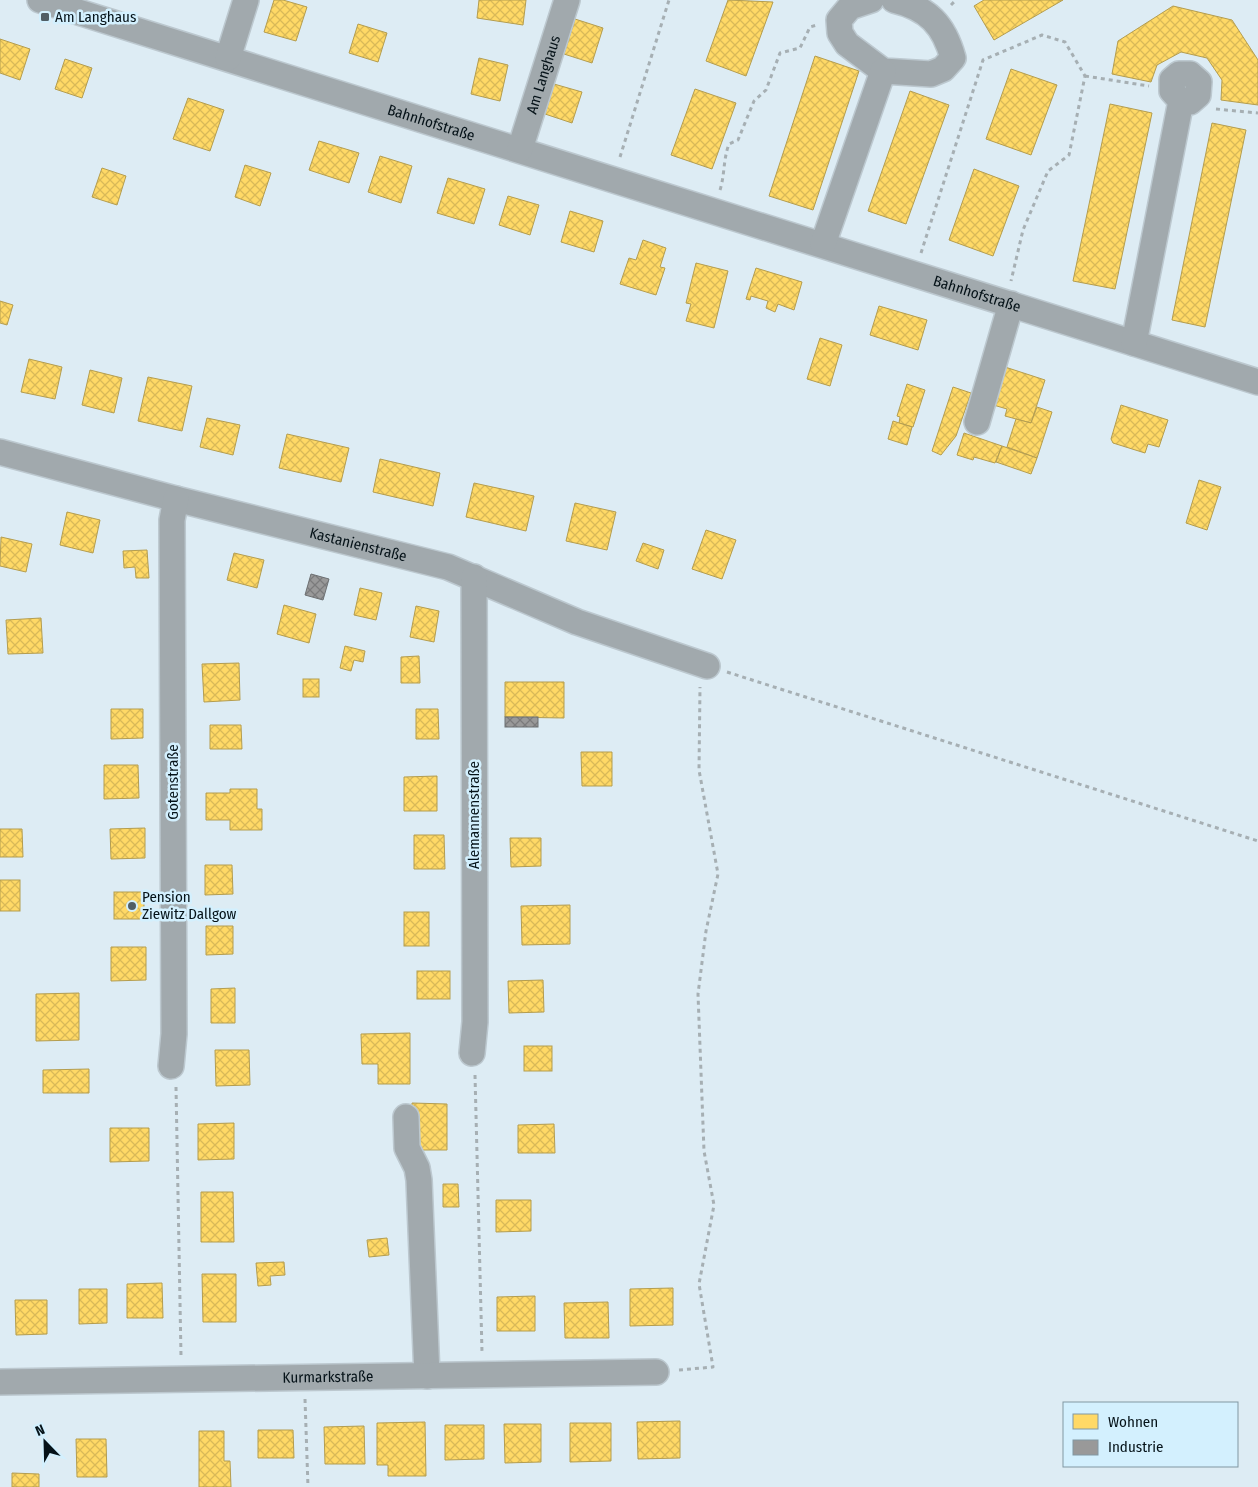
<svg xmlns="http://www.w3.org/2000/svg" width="1258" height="1487" viewBox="0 0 1258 1487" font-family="'Fira Sans Condensed',sans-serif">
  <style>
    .homes { fill: url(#homes-cross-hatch); stroke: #b49d4f }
    .industry { fill: url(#industry-cross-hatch); stroke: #6d7072 }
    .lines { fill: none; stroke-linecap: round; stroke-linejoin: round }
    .minor-casing { stroke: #bcc8cf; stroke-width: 28 }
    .path { stroke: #a6afb3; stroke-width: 3; stroke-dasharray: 4 4; stroke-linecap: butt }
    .minor { stroke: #a1a9ad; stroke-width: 25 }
    .poi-dot { fill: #515e65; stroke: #d3f0fe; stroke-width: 2 }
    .labels { text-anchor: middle; stroke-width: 5; stroke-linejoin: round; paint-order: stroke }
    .poi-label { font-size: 15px; fill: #051218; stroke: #d3f0fe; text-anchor: start }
    .street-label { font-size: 15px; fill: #051218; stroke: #d3f0fe }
  </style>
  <defs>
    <pattern id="homes-cross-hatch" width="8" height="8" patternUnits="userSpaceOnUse" patternTransform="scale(1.25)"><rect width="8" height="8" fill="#ffd966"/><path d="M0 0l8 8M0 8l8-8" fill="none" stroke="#d9b958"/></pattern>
    <pattern id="industry-cross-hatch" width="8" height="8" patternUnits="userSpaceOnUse" patternTransform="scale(1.25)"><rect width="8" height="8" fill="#999"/><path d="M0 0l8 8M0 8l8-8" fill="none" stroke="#7b7b7c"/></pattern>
  </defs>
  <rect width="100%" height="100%" fill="#ddecf4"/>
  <g class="homes">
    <path d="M274 0H283L307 7 296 41 264 32Z"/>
    <path d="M479 0H526L523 25 477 18Z"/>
    <path d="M728 0 773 2 746 76 706 61Z"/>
    <path d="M984 0H1063L994 40 974 6Z"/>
    <path d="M1173 6 1232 20 1258 60V105L1221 100 1222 80 1207 58 1181 52 1157 65 1151 82 1112 74 1118 41Z"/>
    <path d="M575 19 603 28 592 63 564 54Z"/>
    <path d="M358 24 387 33 378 62 349 53Z"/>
    <path d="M0 39 30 49 20 80 0 73Z"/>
    <path d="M815 56 859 71 813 210 769 196Z"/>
    <path d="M479 58 508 65 500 101 471 94Z"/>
    <path d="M65 59 92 68 82 98 55 89Z"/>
    <path d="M1011 69 1057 85 1031 155 986 139Z"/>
    <path d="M554 84 582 92 572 123 545 114Z"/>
    <path d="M695 89 736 103 712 169 671 155Z"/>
    <path d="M910 91 949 105 906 224 868 211Z"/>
    <path d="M188 98 224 110 210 151 173 139Z"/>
    <path d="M1110 104 1152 113 1115 289 1073 281Z"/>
    <path d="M1212 123 1246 130 1205 327 1172 320Z"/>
    <path d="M319 141 359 153 349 183 309 170Z"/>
    <path d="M380 156 412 166 401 203 368 192Z"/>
    <path d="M245 165 271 173 260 206 235 197Z"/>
    <path d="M102 168 126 176 117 205 92 197Z"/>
    <path d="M974 169 1019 186 993 256 949 240Z"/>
    <path d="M448 178 485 189 474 224 437 213Z"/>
    <path d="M508 196 539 205 530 235 499 225Z"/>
    <path d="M570 211 603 221 594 252 561 242Z"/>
    <path d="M643 240 666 248 660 267 665 268 656 295 620 284 629 258 636 260Z"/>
    <path d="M696 263 728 271 714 328 686 321 691 304 686 303Z"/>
    <path d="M756 268 802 282 794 310 778 304 775 312 766 308 768 301 751 296 750 300 746 299Z"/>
    <path d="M0 301 13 305 7 325 0 323Z"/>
    <path d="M879 306 927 320 918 350 870 335Z"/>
    <path d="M820 338 842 345 830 386 807 379Z"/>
    <path d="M29 359 62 367 55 399 21 392Z"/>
    <path d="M1002 366 1045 380 1031 423 1005 416 1007 409 990 404Z"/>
    <path d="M90 370 122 378 114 413 82 405Z"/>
    <path d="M148 377 192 386 182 431 138 421Z"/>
    <path d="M907 384 925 390 913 427 899 423 900 417 897 416Z"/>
    <path d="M953 387 971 393 956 436 941 455 932 451Z"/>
    <path d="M1121 405 1168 420 1159 447 1148 444 1145 453 1113 443 1111 439Z"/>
    <path d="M1037 407 1052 412 1037 458 1007 447 1016 419 1031 423Z"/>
    <path d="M207 418 240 425 233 455 200 447Z"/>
    <path d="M893 421 912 427 907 445 888 439Z"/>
    <path d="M964 433 1002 446 995 463 974 457 973 460 957 455Z"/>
    <path d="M287 434 349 448 341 482 279 468Z"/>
    <path d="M1002 446 1037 458 1031 474 996 462Z"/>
    <path d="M380 459 440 473 433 506 373 492Z"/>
    <path d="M1199 480 1221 487 1207 530 1186 523Z"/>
    <path d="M474 483 534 496 526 531 466 517Z"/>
    <path d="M575 503 616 512 607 550 566 541Z"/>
    <path d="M67 512 100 520 93 553 60 545Z"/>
    <path d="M706 530 736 540 722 579 692 569Z"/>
    <path d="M1 537 32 544 26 572 0 566Z"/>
    <path d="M643 543 664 550 658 569 636 561Z"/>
    <path d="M147 550 149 578H136L135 567 124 568 123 551Z"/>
    <path d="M234 553 264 560 257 588 227 580Z"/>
    <path d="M360 588 382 593 376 620 354 615Z"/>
    <path d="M284 605 316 614 309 643 277 634Z"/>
    <path d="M416 606 439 611 434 642 410 637Z"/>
    <path d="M41 618 43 653 8 654 6 620Z"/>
    <path d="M345 646 365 651 363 662 354 660 351 671 340 668Z"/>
    <path d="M419 656 420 683H401V657Z"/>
    <path d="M239 663 240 700 204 702 202 664Z"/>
    <rect x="303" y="679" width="16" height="18"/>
    <path d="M505 682H564V718L505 717Z"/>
    <path d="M111 709H143V738L111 739Z"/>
    <path d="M416 709H438L439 739H416Z"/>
    <path d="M210 725H241L242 749H210Z"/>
    <path d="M581 752H612V786H582Z"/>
    <path d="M104 765H138L139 798 104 799Z"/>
    <path d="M437 776V811H404V777Z"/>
    <path d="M230 789H257V809H262V830H230V820H206V793H230Z"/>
    <path d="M145 828V858L111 859 110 829Z"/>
    <path d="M0 829H22L23 857H0Z"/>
    <path d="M414 835H444L445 869H414Z"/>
    <path d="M510 838H541V866L511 867Z"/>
    <path d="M205 865H232L233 894 205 895Z"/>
    <rect x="0" y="880" width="20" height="31"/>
    <rect x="114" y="892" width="30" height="27"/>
    <path d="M570 905V944L522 945 521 906Z"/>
    <rect x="404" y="912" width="25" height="34"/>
    <path d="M206 926H233V954L206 955Z"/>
    <path d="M111 947H146V980L111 981Z"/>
    <rect x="417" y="971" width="33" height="28"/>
    <path d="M543 980 544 1012 509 1013 508 981Z"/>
    <path d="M235 988V1023H211V989Z"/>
    <path d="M79 993V1040L36 1041V994Z"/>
    <path d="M410 1033V1084H378V1064H362L361 1034Z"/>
    <rect x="524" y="1046" width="28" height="25"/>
    <path d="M215 1050H249L250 1085 216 1086Z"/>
    <path d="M89 1069V1093H43V1070Z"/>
    <path d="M412 1103 447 1104V1150H411Z"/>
    <path d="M234 1123V1159L198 1160V1124Z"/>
    <path d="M554 1124 555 1153H518V1125Z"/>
    <path d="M110 1128H149V1161L110 1162Z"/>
    <path d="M443 1184H458L459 1207H443Z"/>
    <path d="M201 1192H233L234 1242H201Z"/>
    <path d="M496 1200H531V1231L496 1232Z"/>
    <path d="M387 1238 389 1255 369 1257 367 1240Z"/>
    <path d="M284 1262 285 1275 270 1276 271 1285 258 1286 256 1263Z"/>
    <path d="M202 1274H236V1322H203Z"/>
    <path d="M162 1283 163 1318H127V1284Z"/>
    <path d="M673 1288V1325L630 1326V1289Z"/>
    <path d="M79 1289H107V1323L79 1324Z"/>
    <path d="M535 1296V1331H497V1297Z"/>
    <path d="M15 1300H47V1334L16 1335Z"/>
    <path d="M608 1302 609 1338H565L564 1303Z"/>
    <path d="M680 1421V1458L638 1459 637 1422Z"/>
    <path d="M425 1422 426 1476H388V1465H377V1423Z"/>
    <path d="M570 1423H611V1461L570 1462Z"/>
    <path d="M504 1424H541V1462L505 1463Z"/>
    <path d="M445 1425H484V1459L445 1460Z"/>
    <path d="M364 1426 365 1464H325L324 1427Z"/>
    <path d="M258 1430H293L294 1458H258Z"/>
    <path d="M199 1431H224V1461H230L231 1487H199Z"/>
    <path d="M76 1439H106L107 1477H77Z"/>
    <path d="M12 1473 39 1474V1487H12Z"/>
  </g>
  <g class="industry">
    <path d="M311 574 329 579 323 600 305 595Z"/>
    <rect x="505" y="717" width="33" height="10"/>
  </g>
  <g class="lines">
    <g class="minor-casing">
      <g id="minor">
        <path id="s1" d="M40 0 1258 382"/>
        <path d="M871 0 850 7 839 20 840 33 847 44 883 71 931 74 943 69 953 58C944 25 928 8 894 0"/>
        <path d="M228 58 246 0"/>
        <path id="s2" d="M520 149 567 0"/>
        <path d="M823 244 883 71"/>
        <path d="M1134 343 1181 101 1190 102 1198 95 1199 82 1190 74H1179L1172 80V91L1181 101"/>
        <path d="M977 422 1011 304"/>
        <path id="s3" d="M0 452 176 499 448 567 577 622 707 666"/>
        <path d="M472 1053 475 1022 474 577"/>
        <path d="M171 1066 174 1034 172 520 176 499"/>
        <path d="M406 1117 407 1148 417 1168 419 1180 427 1376"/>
        <path id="s4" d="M0 1382 656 1372"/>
      </g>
    </g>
    <g class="path">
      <path d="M951 5 956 0"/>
      <path d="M1085 76 1149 86"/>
      <path d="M1216 109 1258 113"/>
      <path d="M620 157 669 0"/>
      <path d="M720 190C725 174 723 160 729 144L738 140 754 101 766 90 780 53 800 48 810 27 817 25"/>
      <path d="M921 253 983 60 1042 35 1065 42 1085 76 1069 155 1048 171 1023 230 1011 281"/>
      <path d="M727 672 1258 841"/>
      <path d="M475 1075 482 1352"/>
      <path d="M176 1087 181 1356"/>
      <path d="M679 1370 713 1367 699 1284 714 1205 704 1151 698 994 706 931 718 874 699 770 700 687"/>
      <path d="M305 1399 308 1487"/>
    </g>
    <use href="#minor" class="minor"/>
  </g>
  <g class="poi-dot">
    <rect x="40" y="12" width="10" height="10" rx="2.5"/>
    <circle cx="132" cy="906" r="5"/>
  </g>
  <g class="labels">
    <g class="poi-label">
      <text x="55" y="22">Am Langhaus</text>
      <text x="142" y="902">Pension<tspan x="142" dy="17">Ziewitz Dallgow</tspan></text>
    </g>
    <g class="street-label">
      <text dy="5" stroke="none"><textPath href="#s2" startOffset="78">Am Langhaus</textPath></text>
      <text dy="5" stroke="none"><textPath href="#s1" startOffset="410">Bahnhofstraße</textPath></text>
      <text dy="5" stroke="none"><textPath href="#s1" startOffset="982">Bahnhofstraße</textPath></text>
      <text dy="5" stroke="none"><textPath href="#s3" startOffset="370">Kastanienstraße</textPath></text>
      <text transform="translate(173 782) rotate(-90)" y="5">Gotenstraße</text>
      <text transform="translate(474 815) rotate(-90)" y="5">Alemannenstraße</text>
      <text dy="5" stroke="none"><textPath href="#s4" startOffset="328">Kurmarkstraße</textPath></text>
    </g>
  </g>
  <rect x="1063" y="1402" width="175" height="65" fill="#d3f0fe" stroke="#8197a2"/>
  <rect x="1073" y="1414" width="25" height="15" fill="#ffd966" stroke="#8197a2"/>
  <text x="1108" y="1427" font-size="15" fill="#051218">Wohnen</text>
  <rect x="1073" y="1440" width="25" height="15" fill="#999999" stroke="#8197a2"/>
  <text x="1108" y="1452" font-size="15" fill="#051218">Industrie</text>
  <g transform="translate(45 1442) rotate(337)" stroke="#d3f0fe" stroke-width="4" paint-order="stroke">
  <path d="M0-4L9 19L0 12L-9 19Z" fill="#051218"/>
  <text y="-8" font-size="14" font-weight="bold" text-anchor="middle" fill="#051218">N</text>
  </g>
</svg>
